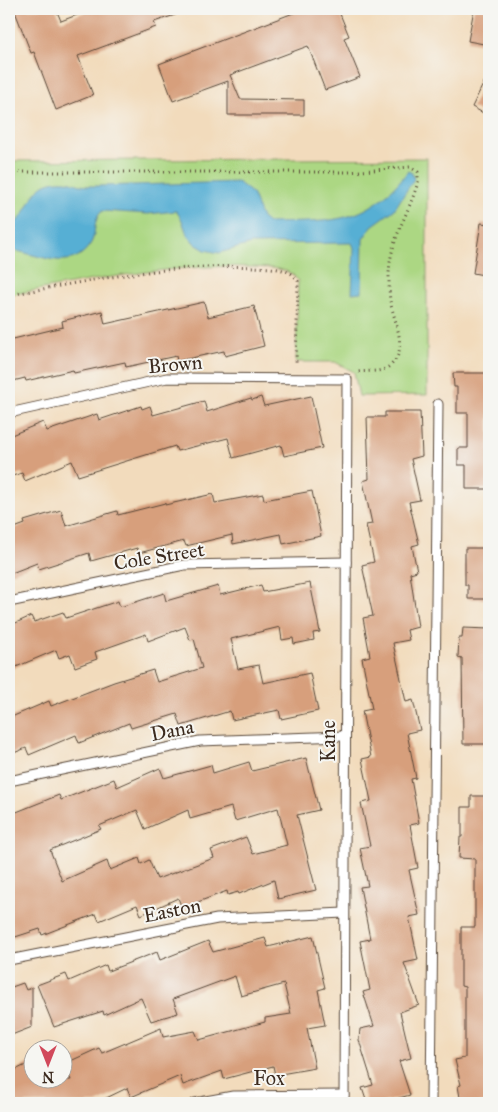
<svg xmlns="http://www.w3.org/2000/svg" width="498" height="1112" viewBox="0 0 498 1112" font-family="'IM FELL Great Primer',serif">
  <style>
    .green { fill: #acd783; stroke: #748050 }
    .water { fill: #57afd4; stroke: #496c79 }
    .building { fill: #d79f7b; fill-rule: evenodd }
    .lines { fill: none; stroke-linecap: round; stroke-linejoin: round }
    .lane-casing { stroke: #564536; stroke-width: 11 }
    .path { stroke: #564536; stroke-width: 3; stroke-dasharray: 1 4; stroke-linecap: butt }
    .lane { stroke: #fff; stroke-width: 9 }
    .labels { text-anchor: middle; stroke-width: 4; stroke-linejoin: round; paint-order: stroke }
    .street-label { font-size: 20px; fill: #3b2a1e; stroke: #f6f6f2 }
  </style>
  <rect width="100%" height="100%" fill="#f6f6f2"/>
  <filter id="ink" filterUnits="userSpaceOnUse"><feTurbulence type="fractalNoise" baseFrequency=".02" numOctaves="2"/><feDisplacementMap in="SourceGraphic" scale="10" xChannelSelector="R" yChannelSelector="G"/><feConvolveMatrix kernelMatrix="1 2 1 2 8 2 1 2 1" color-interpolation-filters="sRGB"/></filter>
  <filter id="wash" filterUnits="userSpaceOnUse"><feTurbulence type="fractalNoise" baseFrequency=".0096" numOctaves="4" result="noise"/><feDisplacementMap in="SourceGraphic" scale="20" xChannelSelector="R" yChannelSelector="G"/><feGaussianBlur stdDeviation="1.12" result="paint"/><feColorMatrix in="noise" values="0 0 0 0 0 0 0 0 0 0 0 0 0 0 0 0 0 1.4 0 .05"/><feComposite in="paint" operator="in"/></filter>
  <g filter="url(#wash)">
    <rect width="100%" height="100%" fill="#f2dbbc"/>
    <path class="green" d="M427 158V395L359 396 354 372 335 362H296L298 281C296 278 293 274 290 273 279 267 265 268 253 267 171 263 89 281 9 295V161Z"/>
    <path class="water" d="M408 171 412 173 414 179 394 210 372 226 363 239 362 292 352 293 354 248 352 243 251 244 219 253 205 250 195 244 187 234 181 218 176 211 148 214 102 211C92 221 97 232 91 243 71 276 36 252 9 250V227C36 213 26 178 66 181 71 181 76 184 81 185 86 186 92 186 97 186L238 182 252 193 262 218 268 223C331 221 366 226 408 171Z"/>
    <g id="blocks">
      <g class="building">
        <path d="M14 9H56L61 21 93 9H186L187 11 154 22 156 27 78 56 93 95 56 110 34 52 31 53Z"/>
        <path d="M304 9H338L349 36 344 38 360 77 325 90 308 46 230 75 240 99 304 100V115H228V81L173 101 159 64Z"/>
        <path d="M474 9H489V45L468 41Z"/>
        <path d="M489 72V116L472 107Z"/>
        <path d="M481 223 489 224V276L473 273Z"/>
        <path d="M204 302 208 317 254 306 264 346 225 356 224 351 177 361 176 356 126 367 125 362 74 373 73 370 26 381 25 378 9 382V340L63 327 62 321 102 311 105 324Z"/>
        <path d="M453 373H489V489H466V465H458V448H468V413H457V387H454Z"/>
        <path d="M311 396 322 448 284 456 281 445 233 458 228 438 177 451 175 446 78 476 72 461 25 481 22 473 9 477V436L43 422 47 431 97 414 99 420 141 406 142 409 150 406 153 415 204 401 207 412 251 398 252 400 261 397 264 406Z"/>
        <path d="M385 412H420L422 456 411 459 420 500 409 502 419 544 412 546 417 571 410 573 418 627 407 630 409 640 393 643 406 702 413 700 420 730 407 733 416 778 411 779 419 823 410 825 418 868 409 870 419 915 409 917 418 960 404 963 419 1005 400 1012 411 1058 399 1061 410 1095 381 1103H367L362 1088 373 1085 359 1040 360 1029 374 1026 363 992 370 990 360 941 370 939 360 887 368 886 360 848 370 846 361 803 371 801 362 759 371 757 362 711 372 709 362 658 370 656 363 618 373 616 362 565 374 562 366 525 372 524 363 481 369 479 367 417H385Z"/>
        <path d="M312 491 321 536 283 544 281 534 233 544 232 535 186 546 184 541 139 553 137 548 91 561 89 553 39 569 37 563 9 574V530L25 524 24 521 61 510 66 526 117 511 118 515 165 503V505L213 494 215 503 263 494 264 500Z"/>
        <path d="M465 548H489V599H468V585H465Z"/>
        <path d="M310 583 320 632 313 633 314 640 294 644 293 638 282 640 280 627 231 639 238 669 259 665 263 683 310 673 318 711 281 719 279 710 232 720 230 711 181 726 177 714 131 728 129 723 79 743 76 735 29 755 26 748 9 755V718L49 701 51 706 114 682 153 670 157 682 202 668 194 639 190 640 185 627 148 641 146 634 95 652 97 659 75 667 70 654 59 658 56 650 9 670V626L31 616 34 622 63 612 66 618 118 601 120 607 164 593 166 601 218 586 220 595 261 585 263 592Z"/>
        <path d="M463 628 489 629V744H463L462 658 458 657 459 638H462Z"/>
        <path d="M306 758 319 810 297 815 316 890 278 899 274 880 239 894 238 892 228 895 227 891 182 908 178 898 141 915 137 905 99 921 96 914 42 935 40 929 9 939V815L59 795 61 800 114 779 117 787 160 768 164 778 211 765 213 773 249 762 252 771ZM231 807 235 821 278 808 287 845 253 854 246 837 211 850 214 858 157 879 149 860 141 864 139 858 110 870 107 861 62 881 50 850 101 829 99 826 137 810 145 829 188 810 190 819Z"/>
        <path d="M471 796H489V1103H461L458 1086 461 1085 455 1060 465 1058V987L461 986V927H475V859L459 858 460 837H462V807H471Z"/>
        <path d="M313 936 325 988 318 990 325 1025 307 1028 315 1068 275 1075 273 1066 224 1079 222 1071 183 1085 180 1076 131 1097 127 1088 96 1103H9V1073L32 1062V1080H71L64 1064 99 1048 102 1053 161 1028 163 1037 195 1031 199 1040 265 1022V1018L291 1014 284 984 241 996 235 976 173 999 178 1013 151 1021 141 998 104 1015 103 1011 54 1027 37 985 66 974 69 981 106 965 108 971 157 952 160 960 208 941 213 952 265 938 268 947Z"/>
        <path d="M23 983 26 990 32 987V1027L9 1036V988Z"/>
      </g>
    </g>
  </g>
  <g filter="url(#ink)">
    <use href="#blocks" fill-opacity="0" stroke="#564536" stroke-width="1"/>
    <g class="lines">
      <g class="lane-casing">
        <g id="lane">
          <path d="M9 413 167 378 347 379 344 1103"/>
          <path d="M9 602 184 565 346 562"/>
          <path d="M9 781 200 741 345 736"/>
          <path d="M9 960 217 919 344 913"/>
          <path d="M195 1103 233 1096 344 1095"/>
          <path d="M431 1103 438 404"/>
        </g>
      </g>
      <g class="path">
        <path d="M9 172H349L410 167 418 172V182C409 214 390 239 389 274 389 282 389 292 390 301 393 316 405 342 397 357 387 375 374 370 357 372"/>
        <path d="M9 295C89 281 171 263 253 267 265 268 279 267 290 273 293 274 296 278 298 281L296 365"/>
      </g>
      <use href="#lane" class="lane"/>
    </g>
  </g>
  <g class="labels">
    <g class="street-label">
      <text transform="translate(175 364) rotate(-5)" y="7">Brown</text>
      <text transform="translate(159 556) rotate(-9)" y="7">Cole Street</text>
      <text transform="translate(172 730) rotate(-11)" y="7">Dana</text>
      <text transform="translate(328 741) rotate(-90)" y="7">Kane</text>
      <text transform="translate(172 910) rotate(-11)" y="7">Easton</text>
      <text x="269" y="1085">Fox</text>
    </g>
  </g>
  <rect width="498" height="1112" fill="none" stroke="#f6f6f2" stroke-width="30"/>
  <g transform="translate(48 1064) rotate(180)"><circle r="24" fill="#f6f6f2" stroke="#aba49d"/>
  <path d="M0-4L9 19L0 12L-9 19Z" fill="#d1495b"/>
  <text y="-8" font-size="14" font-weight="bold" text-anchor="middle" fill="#3b2a1e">N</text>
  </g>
</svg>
